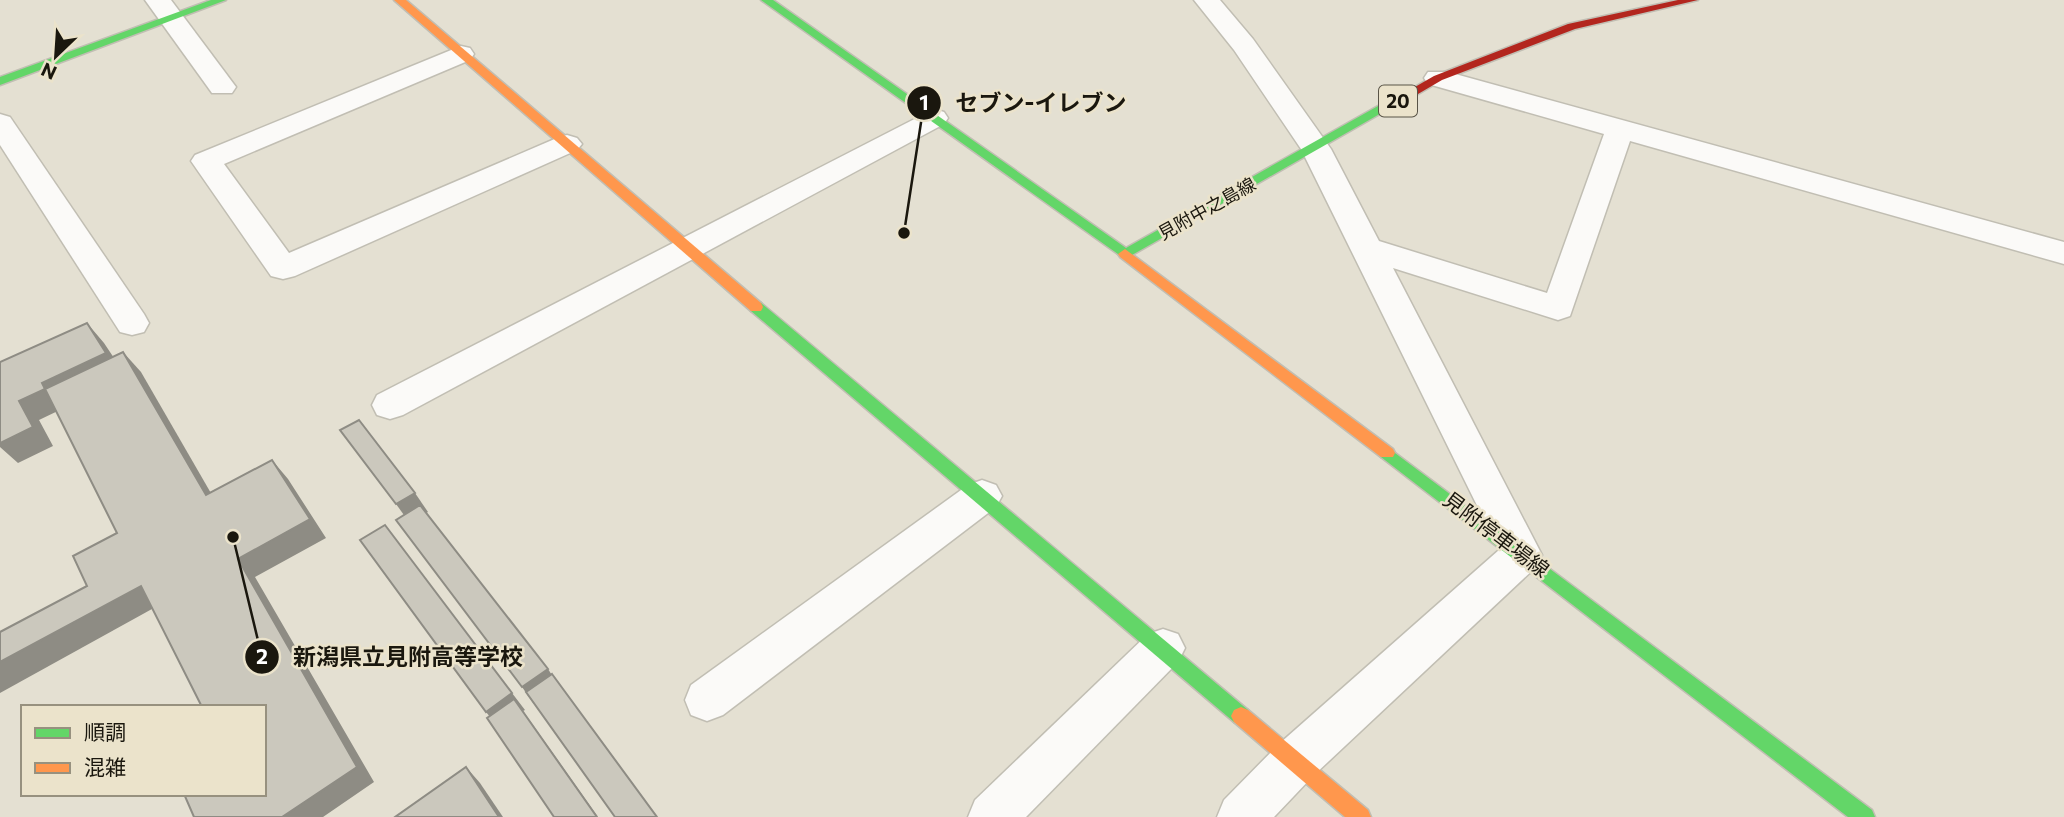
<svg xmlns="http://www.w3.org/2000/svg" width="2064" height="817" viewBox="0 0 2064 817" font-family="Commissioner,'Noto Sans JP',sans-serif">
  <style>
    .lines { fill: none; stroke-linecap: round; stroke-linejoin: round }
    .street-casing { stroke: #c1beb3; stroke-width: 3 }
    .fast-casing { stroke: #c1beb3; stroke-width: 3 }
    .slow-casing { stroke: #c1beb3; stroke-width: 3 }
    .jam-casing { stroke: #c1beb3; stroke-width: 3 }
    .street { fill: #fbfaf8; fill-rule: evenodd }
    .fast { fill: #63d668; fill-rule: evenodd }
    .slow { fill: #ff974d; fill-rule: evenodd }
    .jam { fill: #b3261e; fill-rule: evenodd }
    .shaded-wall { fill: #8e8c84 }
    .building { fill: #cbc8bd; stroke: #8e8c84; stroke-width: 2 }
    .labels { text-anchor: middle; stroke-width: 5; stroke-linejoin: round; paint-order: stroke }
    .far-street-label { font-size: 18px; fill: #1a170e; stroke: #ebe3cb }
    .shield { fill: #ebe3cb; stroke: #595447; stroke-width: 2 }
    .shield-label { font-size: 19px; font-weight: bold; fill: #1a170e }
    .street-label { font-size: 21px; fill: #1a170e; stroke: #ebe3cb }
    .leader { fill: none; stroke: #1a170e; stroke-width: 2.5 }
    .callout-dot { fill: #1a170e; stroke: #ebe3cb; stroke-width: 2.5 }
    .mark-label { font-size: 21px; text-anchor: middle; font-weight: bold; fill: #fff }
    .callout-label { font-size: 23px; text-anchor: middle; font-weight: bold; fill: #1a170e; stroke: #ebe3cb; stroke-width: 5; stroke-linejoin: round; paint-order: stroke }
  </style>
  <rect width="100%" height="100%" fill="#e4e0d2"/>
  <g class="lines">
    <g class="street-casing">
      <g id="street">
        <path d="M145 0H171L236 87 232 93H212Z"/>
        <path d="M1194 0H1220L1253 39 1331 149 1379 241 1547 293 1604 134 1428 84 1424 78 1428 72H1448L2064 242V264L1630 141 1570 316 1558 320 1393 268 1542 555 1536 567 1313 776 1274 817H1217L1224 800 1279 744 1499 550 1301 149 1234 50Z"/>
        <path d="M461 46 470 48 474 54 470 60 224 164 289 253 557 138 567 135 577 138 582 144 577 150 295 276 283 279 271 276 191 161 195 155Z"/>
        <path d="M934 109 944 112 948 118 944 124 403 415 390 419 377 415 372 405 377 395Z"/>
        <path d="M0 114 10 117 144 314 149 323 144 332 132 335 120 332 0 145Z"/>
        <path d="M982 480 996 485 1002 496 996 507 723 715 707 721 691 715 685 700 691 685 968 485Z"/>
        <path d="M1163 629 1178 634 1185 648 1178 662 1026 817H968L975 800 1148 634Z"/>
      </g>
    </g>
    <g class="fast-casing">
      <g id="fast">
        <path d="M211 0H226L0 85V77Z"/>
        <path d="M761 0H773L1126 248 1410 88 1414 87 1420 91 1125 259Z"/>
        <path d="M756 302 761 303 1248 710 1251 716 1248 722 1241 725 1234 722 751 311 749 307 751 303Z"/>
        <path d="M1387 447 1872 810 1875 817H1848L1381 457 1379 453 1381 449Z"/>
      </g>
    </g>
    <g class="slow-casing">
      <g id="slow">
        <path d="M394 0H406L761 303 763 307 761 311H751Z"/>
        <path d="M1125 249 1393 449 1395 453 1393 457H1381L1120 257 1118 254Z"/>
        <path d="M1241 707 1248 710 1368 810 1371 817H1345L1234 722 1231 716 1234 710Z"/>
      </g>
    </g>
    <g class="jam-casing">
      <path id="jam" d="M1678 0H1698L1575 29 1442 80 1418 94 1414 95 1408 91 1434 76 1568 24Z"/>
    </g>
    <use href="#street" class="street"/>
    <use href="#fast" class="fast"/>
    <use href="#slow" class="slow"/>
    <use href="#jam" class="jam"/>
  </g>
  <g class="shaded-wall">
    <path d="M87 323 104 343 124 373 64 408 39 420 53 446 18 463 0 447V435L19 401 42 383Z"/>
    <path d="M123 352 141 372 223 514 206 495Z"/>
    <path d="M272 460 288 479 326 538 255 577 374 782 323 817H282L238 559Z"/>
    <path d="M415 493 428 512 409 522 396 504Z"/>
    <path d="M141 586 161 604 0 693V662Z"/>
    <path d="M548 669 559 686 534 704 522 687Z"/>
    <path d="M512 693 525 710 523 711 598 817 499 728 486 712Z"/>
    <path d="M466 767 480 783 503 817H499Z"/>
  </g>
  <g class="building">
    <path d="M87 323 106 353 42 383 45 389 19 401 33 427 0 443V362Z"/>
    <path d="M123 352 206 495 272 460 310 519 238 559 357 767 282 817H194L184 794H264V707H202L141 586 0 662V632L87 586 73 556 117 533 45 389Z"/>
    <path d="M359 420 415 493 396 504 340 430Z"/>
    <path d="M420 505 548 669 522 687 396 520Z"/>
    <path d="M385 525 512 693 486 712 360 540Z"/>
    <path d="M552 674 657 817H615L526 692Z"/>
    <path d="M514 699 597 817H554L487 718Z"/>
    <path d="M466 767 499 817H395Z"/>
  </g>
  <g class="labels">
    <g class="far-street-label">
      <text transform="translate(1207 209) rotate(-29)" y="6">見附中之島線</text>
    </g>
    <rect class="shield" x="1379" y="85.5" width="38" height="31" rx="5"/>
    <g class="shield-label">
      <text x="1398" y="108">20</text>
    </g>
    <g class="street-label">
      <text transform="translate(1496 535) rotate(37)" y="7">見附停車場線</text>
    </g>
  </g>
  <path class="leader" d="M904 233L924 103M233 537L262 657"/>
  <g class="callout-dot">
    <circle cx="904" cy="233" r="7"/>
    <circle cx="233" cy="537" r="7"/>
    <circle cx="924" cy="103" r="18"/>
    <circle cx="262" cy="657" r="18"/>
  </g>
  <g class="mark-label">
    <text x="924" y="110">1</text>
    <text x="262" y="664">2</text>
  </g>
  <g class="callout-label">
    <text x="1041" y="111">セブン-イレブン</text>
    <text x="408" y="665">新潟県立見附高等学校</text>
  </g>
  <rect x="21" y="705" width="245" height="91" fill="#ebe3cb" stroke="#97917f" stroke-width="2"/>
  <rect x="35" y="728" width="35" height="10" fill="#63d668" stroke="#97917f" stroke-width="2"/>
  <text x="84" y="740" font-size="21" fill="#1a170e">順調</text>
  <rect x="35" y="763" width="35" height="10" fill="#ff974d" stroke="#97917f" stroke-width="2"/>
  <text x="84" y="775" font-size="21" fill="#1a170e">混雑</text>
  <g transform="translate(56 56) rotate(205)" stroke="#ebe3cb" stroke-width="5" paint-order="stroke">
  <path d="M0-5L12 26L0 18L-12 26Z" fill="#1a170e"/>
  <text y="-10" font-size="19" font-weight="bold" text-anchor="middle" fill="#1a170e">N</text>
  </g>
</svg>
